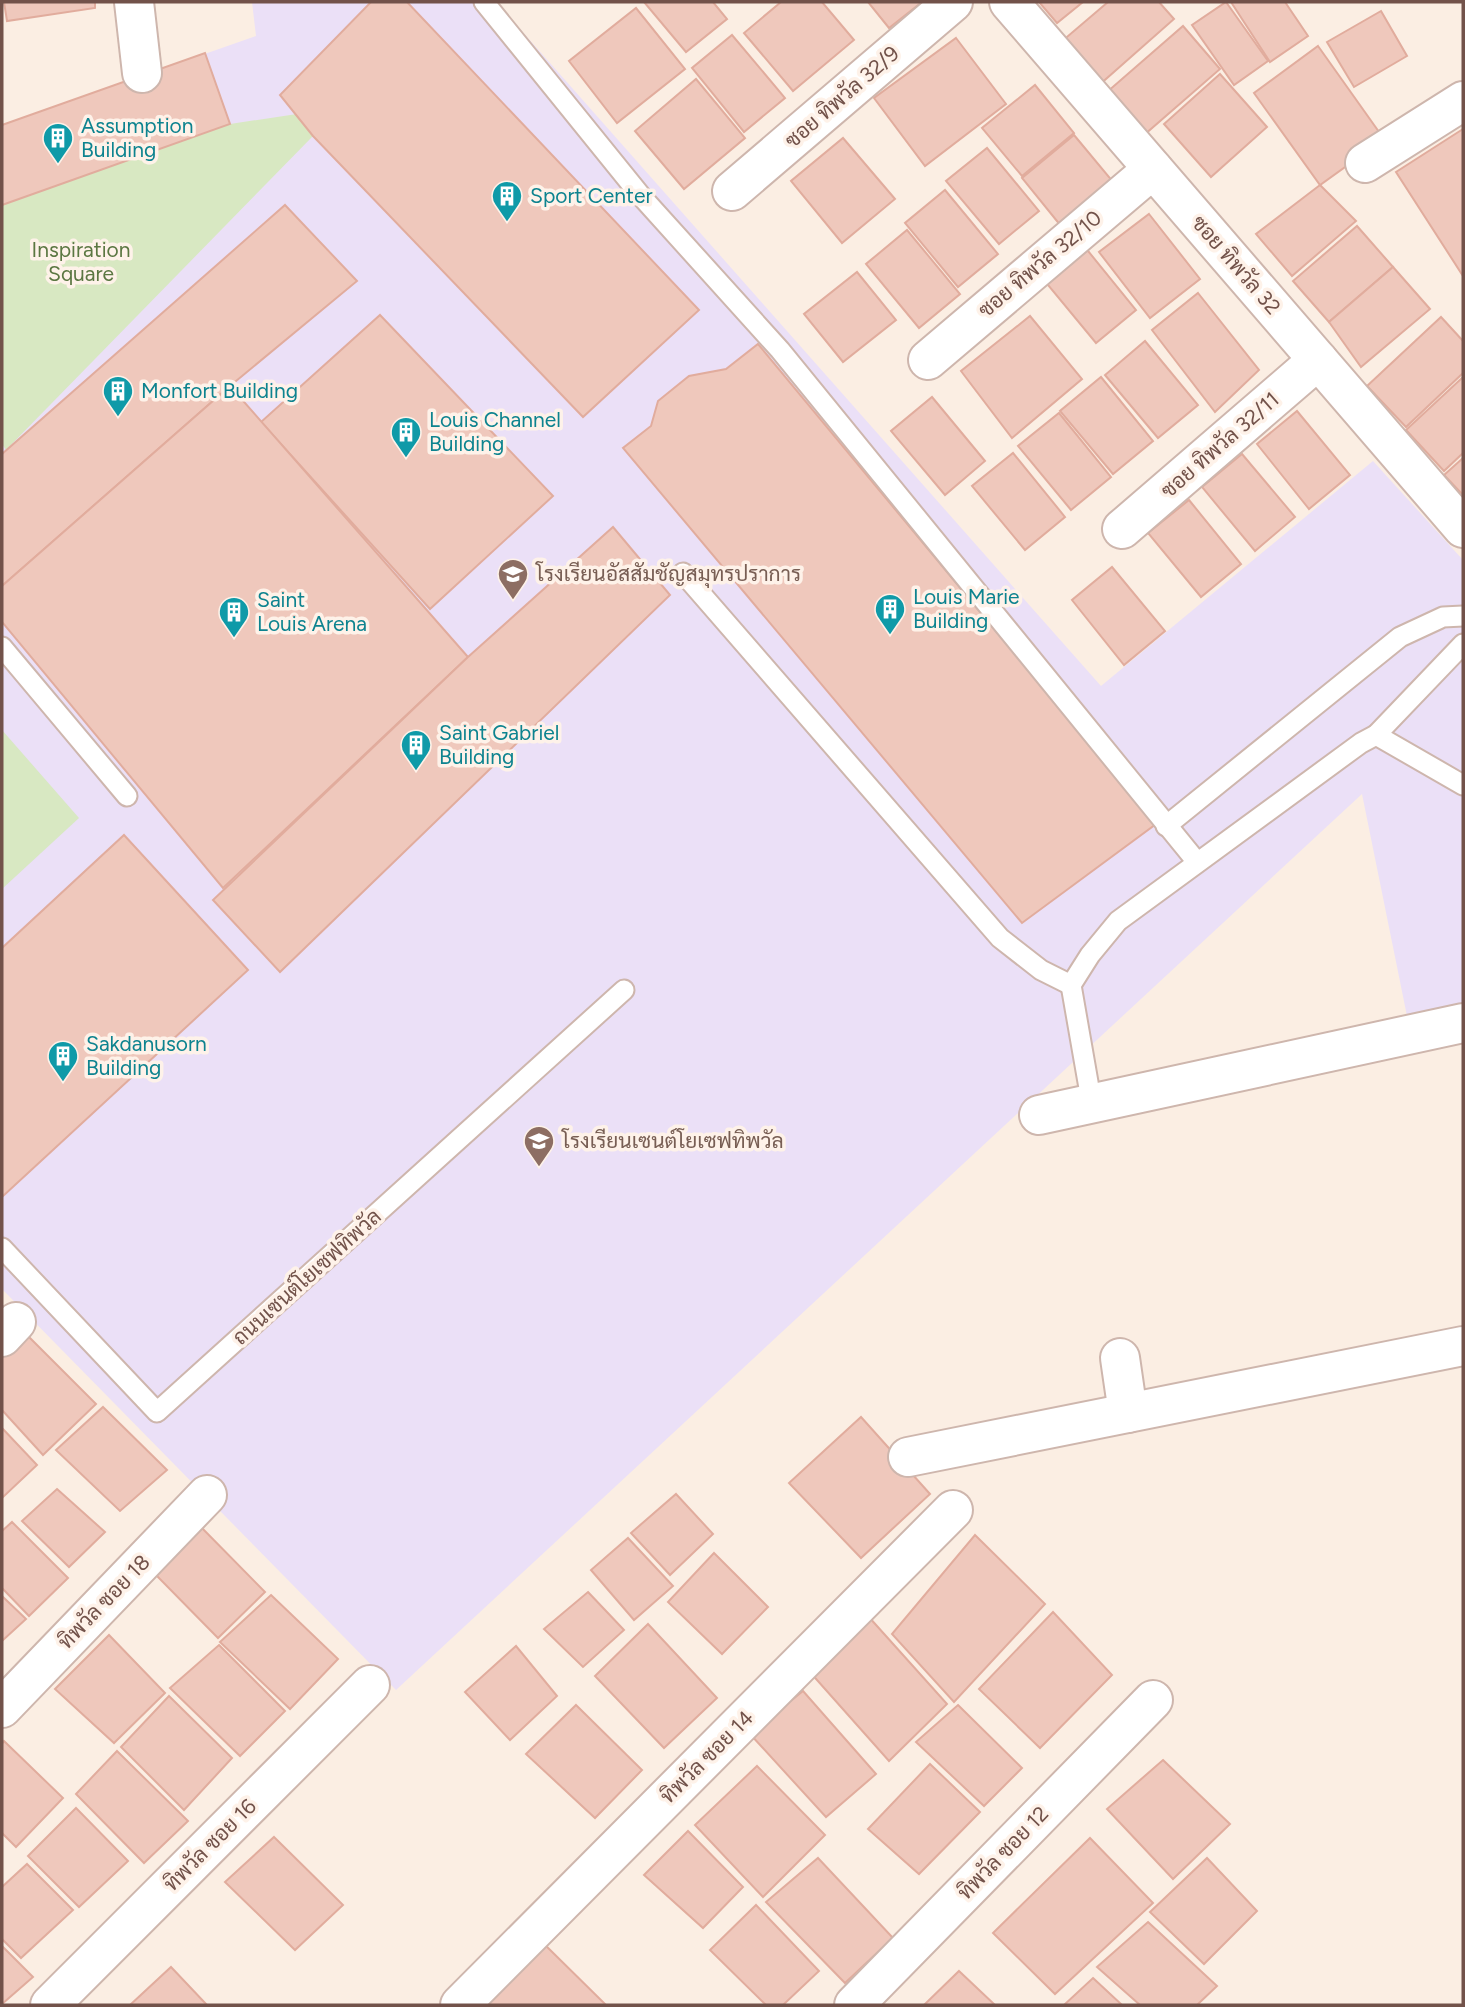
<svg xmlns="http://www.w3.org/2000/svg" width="1465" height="2007" viewBox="0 0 1465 2007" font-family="Figtree,Sarabun,sans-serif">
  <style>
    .education { fill: #ebe0f7 }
    .green { fill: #d8e8c2 }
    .building { fill: #efc8bc; stroke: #e1ac9d; stroke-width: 2 }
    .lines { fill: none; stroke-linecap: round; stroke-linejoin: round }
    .lane-casing { stroke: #ceb6ad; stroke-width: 23 }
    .street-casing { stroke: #ceb6ad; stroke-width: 42 }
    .lane { stroke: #fff; stroke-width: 19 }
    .street { stroke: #fff; stroke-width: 38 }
    .labels { text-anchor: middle; stroke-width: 7; stroke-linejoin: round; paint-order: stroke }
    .street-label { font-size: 21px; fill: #72524a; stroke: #fef2e9 }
    .culture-label { font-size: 21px; fill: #0d838f; stroke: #fef2e9; text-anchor: start }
    .park-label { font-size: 21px; fill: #5b7742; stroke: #fef2e9 }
    .education-label { font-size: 21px; fill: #785e54; stroke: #fef2e9; text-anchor: start }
  </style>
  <rect width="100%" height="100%" fill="#fbeee3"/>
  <path class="education" d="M252 2H496L1101 686 1373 461 1463 560V1007L1408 1021 1362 794 396 1690 2 1289V125L256 36Z"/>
  <g class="green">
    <path d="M297 114 313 136 6 450 2 444V205L230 124Z"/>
    <path d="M2 730 79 818 2 889Z"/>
  </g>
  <g class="building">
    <path d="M4 2H95V8L7 21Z"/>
    <path d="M371 2H407L699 310 583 417 313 136 280 95Z"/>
    <path d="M644 2H713L727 19 686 52Z"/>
    <path d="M781 2H822L854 40 793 91 744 33Z"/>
    <path d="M868 2H922L889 28Z"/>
    <path d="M1039 2H1083L1057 23Z"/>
    <path d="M1108 2H1159L1174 19 1098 86 1061 42Z"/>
    <path d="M1226 2 1268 61 1234 85 1192 25Z"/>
    <path d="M1231 2H1285L1308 36 1270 62Z"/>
    <path d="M636 8 685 69 617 123 569 61Z"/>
    <path d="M1381 11 1407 56 1354 87 1327 42Z"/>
    <path d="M1183 26 1220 69 1144 135 1107 92Z"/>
    <path d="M732 35 785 98 744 132 692 68Z"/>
    <path d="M956 38 1006 104 925 166 874 98Z"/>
    <path d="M1318 46 1384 139 1320 185 1254 93Z"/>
    <path d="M205 53 230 124 2 205V125Z"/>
    <path d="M1220 74 1267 127 1211 177 1164 124Z"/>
    <path d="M696 79 745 138 684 189 635 131Z"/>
    <path d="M1035 85 1074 133 1022 176 982 128Z"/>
    <path d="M1463 129V276L1396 172Z"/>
    <path d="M1074 135 1114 183 1061 226 1022 178Z"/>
    <path d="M843 138 895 199 842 243 791 181Z"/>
    <path d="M987 148 1039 211 999 244 946 181Z"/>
    <path d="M1320 185 1356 221 1292 276 1256 234Z"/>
    <path d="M945 190 998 254 958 287 905 223Z"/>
    <path d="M285 205 357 281 230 386 2 586V454Z"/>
    <path d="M1149 214 1200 279 1150 318 1099 252Z"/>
    <path d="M1357 226 1393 267 1329 322 1293 281Z"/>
    <path d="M907 230 960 294 919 328 866 264Z"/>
    <path d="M1084 246 1136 310 1096 343 1043 279Z"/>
    <path d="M1393 267 1430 309 1361 367 1329 322Z"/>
    <path d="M857 272 896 320 843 362 804 314Z"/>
    <path d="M1198 293 1259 370 1215 412 1152 330Z"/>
    <path d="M380 315 553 496 430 609 261 422Z"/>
    <path d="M1030 316 1082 379 1012 438 961 371Z"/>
    <path d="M1441 317 1463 341V373L1406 427 1367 386Z"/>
    <path d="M1145 341 1198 405 1158 438 1105 375Z"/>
    <path d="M758 344 1156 824 1022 923 623 448 651 426 658 401 689 376 726 369Z"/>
    <path d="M1101 377 1153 441 1113 474 1060 411Z"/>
    <path d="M1463 377V453L1444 471 1406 430Z"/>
    <path d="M230 386 468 657 223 888 2 622V586Z"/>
    <path d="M932 397 985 461 945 495 891 431Z"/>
    <path d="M1297 411 1350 475 1309 509 1257 444Z"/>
    <path d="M1059 413 1111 477 1071 510 1018 446Z"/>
    <path d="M1013 453 1065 517 1025 550 972 486Z"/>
    <path d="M1242 454 1295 517 1255 551 1202 487Z"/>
    <path d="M1463 458V495L1444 475Z"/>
    <path d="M1189 500 1241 564 1201 597 1148 533Z"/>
    <path d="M613 527 670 595 280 972 213 900 468 657Z"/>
    <path d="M1112 567 1165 631 1124 665 1072 600Z"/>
    <path d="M124 835 248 970 2 1197V948Z"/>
    <path d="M25 1333 96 1404 43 1455 2 1410V1354Z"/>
    <path d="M103 1407 167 1470 120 1511 56 1450Z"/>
    <path d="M861 1417 930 1494 861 1558 789 1483Z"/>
    <path d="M2 1428 37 1465 2 1498Z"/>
    <path d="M57 1489 105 1532 69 1567 22 1521Z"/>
    <path d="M676 1494 713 1534 670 1575 631 1533Z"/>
    <path d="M12 1522 68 1578 29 1616 2 1588V1531Z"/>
    <path d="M199 1525 265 1592 218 1638 154 1573Z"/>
    <path d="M975 1535 1045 1604 954 1702 892 1634Z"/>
    <path d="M628 1538 673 1586 634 1620 591 1570Z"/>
    <path d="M714 1553 768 1607 722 1654 668 1602Z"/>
    <path d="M588 1592 624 1630 583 1667 544 1629Z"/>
    <path d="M271 1595 338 1659 290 1709 220 1642Z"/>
    <path d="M2 1596 26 1619 2 1641Z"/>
    <path d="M1053 1612 1112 1675 1040 1748 979 1689Z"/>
    <path d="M868 1616 947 1704 889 1761 809 1671Z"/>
    <path d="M648 1624 717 1698 664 1748 595 1676Z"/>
    <path d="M109 1635 165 1693 114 1743 55 1689Z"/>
    <path d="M219 1645 285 1711 240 1756 170 1688Z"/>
    <path d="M516 1646 557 1696 510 1740 465 1692Z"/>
    <path d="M803 1691 876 1774 826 1817 750 1734Z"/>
    <path d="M169 1696 232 1758 184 1810 121 1747Z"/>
    <path d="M576 1705 642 1770 595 1818 526 1754Z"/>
    <path d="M958 1705 1022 1768 984 1806 916 1742Z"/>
    <path d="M4 1741 63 1798 16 1847 2 1833V1744Z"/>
    <path d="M117 1751 188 1821 144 1863 76 1794Z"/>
    <path d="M1163 1760 1230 1824 1173 1879 1107 1809Z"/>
    <path d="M930 1764 980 1812 919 1874 868 1829Z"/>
    <path d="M757 1766 825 1835 763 1897 695 1825Z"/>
    <path d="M76 1808 128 1861 79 1907 28 1856Z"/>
    <path d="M688 1831 743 1887 703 1928 644 1875Z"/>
    <path d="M274 1837 343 1905 295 1950 225 1882Z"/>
    <path d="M1090 1838 1153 1903 1055 1994 993 1933Z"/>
    <path d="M818 1858 893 1938 845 1983 766 1902Z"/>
    <path d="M1207 1858 1257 1911 1204 1964 1150 1912Z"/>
    <path d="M27 1864 73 1910 21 1958 2 1939V1887Z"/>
    <path d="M756 1905 819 1971 783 2005H766L710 1950Z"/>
    <path d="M1148 1922 1217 1986 1197 2005H1140L1097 1967Z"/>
    <path d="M538 1938 606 2005H483Z"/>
    <path d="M2 1946 33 1977 2 2004Z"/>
    <path d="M171 1967 207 2005H130Z"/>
    <path d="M959 1971 995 2005H924Z"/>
    <path d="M1093 1978 1122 2005H1064Z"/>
  </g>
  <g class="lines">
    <g class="lane-casing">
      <g id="lane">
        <path d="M484 2 641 196 780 350 1197 862"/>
        <path d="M683 573 1000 938 1041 970 1071 985"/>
        <path d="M2 647 127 796"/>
        <path d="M1376 735 1463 644"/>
        <path d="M1166 826 1400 637 1443 617 1463 616"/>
        <path d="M1092 1105 1071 985 1090 955 1118 921 1361 743 1376 735 1463 785"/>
        <path d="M2 1248 157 1412 624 990"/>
      </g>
    </g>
    <g class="street-casing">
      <g id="street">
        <path d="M134 2 142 73"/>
        <path d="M1009 2 1463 528"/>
        <path d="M1365 163 1463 101"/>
        <path d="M732 191 953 2"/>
        <path d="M928 360 1153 169"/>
        <path d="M1122 529 1318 360"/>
        <path d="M1039 1115 1463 1023"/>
        <path d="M2 1337 16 1322"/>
        <path d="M1120 1358 1128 1413"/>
        <path d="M908 1457 1463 1346"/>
        <path d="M2 1708 207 1495"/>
        <path d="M50 2005 370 1685"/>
        <path d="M460 2005 953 1510"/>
        <path d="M854 2005 1153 1700"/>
      </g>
    </g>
    <use href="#lane" class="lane"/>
    <use href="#street" class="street"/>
  </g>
  <defs>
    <g id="building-pin" transform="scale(1.575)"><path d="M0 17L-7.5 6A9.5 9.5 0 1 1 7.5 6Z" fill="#0f9aa8" stroke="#fef2e9"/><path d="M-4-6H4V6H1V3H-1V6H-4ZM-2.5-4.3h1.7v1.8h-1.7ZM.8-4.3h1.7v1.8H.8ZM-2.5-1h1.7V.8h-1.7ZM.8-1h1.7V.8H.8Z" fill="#fff"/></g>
    <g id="school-pin" transform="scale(1.575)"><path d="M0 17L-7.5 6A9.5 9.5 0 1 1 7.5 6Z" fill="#8d6e63" stroke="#fef2e9"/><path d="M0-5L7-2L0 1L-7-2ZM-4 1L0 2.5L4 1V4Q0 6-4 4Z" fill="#fff"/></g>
  </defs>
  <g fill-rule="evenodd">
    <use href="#building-pin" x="58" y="138"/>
    <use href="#building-pin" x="507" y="196"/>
    <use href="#building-pin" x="118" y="391"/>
    <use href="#building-pin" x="406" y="432"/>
    <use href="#school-pin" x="513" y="574"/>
    <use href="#building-pin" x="890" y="609"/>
    <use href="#building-pin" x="234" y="612"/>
    <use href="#building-pin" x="416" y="745"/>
    <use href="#building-pin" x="63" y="1056"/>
    <use href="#school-pin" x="539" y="1141"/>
  </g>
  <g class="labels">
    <g class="street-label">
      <text transform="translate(842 97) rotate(-41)" y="7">ซอย ทิพวัล 32/9</text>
      <text transform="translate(1040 264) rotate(-40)" y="7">ซอย ทิพวัล 32/10</text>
      <text transform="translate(1236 265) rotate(49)" y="7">ซอย ทิพวัล 32</text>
      <text transform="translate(1220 445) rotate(-41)" y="7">ซอย ทิพวัล 32/11</text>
      <text transform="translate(307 1277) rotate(-42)" y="7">ถนนเซนต์โยเซฟทิพวัล</text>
      <text transform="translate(104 1602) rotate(-46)" y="7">ทิพวัล ซอย 18</text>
      <text transform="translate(707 1757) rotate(-45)" y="7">ทิพวัล ซอย 14</text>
      <text transform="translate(210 1845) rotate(-45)" y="7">ทิพวัล ซอย 16</text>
      <text transform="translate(1003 1853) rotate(-46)" y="7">ทิพวัล ซอย 12</text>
    </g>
    <g class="culture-label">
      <text x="81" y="133">Assumption<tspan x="81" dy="24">Building</tspan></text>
      <text x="530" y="203">Sport Center</text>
      <text x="141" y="398">Monfort Building</text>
      <text x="429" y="427">Louis Channel<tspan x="429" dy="24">Building</tspan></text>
      <text x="913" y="604">Louis Marie<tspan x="913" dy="24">Building</tspan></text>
      <text x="257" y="607">Saint<tspan x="257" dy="24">Louis Arena</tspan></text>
      <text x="439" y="740">Saint Gabriel<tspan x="439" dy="24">Building</tspan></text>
      <text x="86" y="1051">Sakdanusorn<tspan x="86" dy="24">Building</tspan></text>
    </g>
    <g class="park-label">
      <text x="81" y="257">Inspiration<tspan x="81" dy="24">Square</tspan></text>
    </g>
    <g class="education-label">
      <text x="536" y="581">โรงเรียนอัสสัมชัญสมุทรปราการ</text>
      <text x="562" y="1148">โรงเรียนเซนต์โยเซฟทิพวัล</text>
    </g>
  </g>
  <rect width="1465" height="2007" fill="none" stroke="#72524a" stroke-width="7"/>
</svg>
